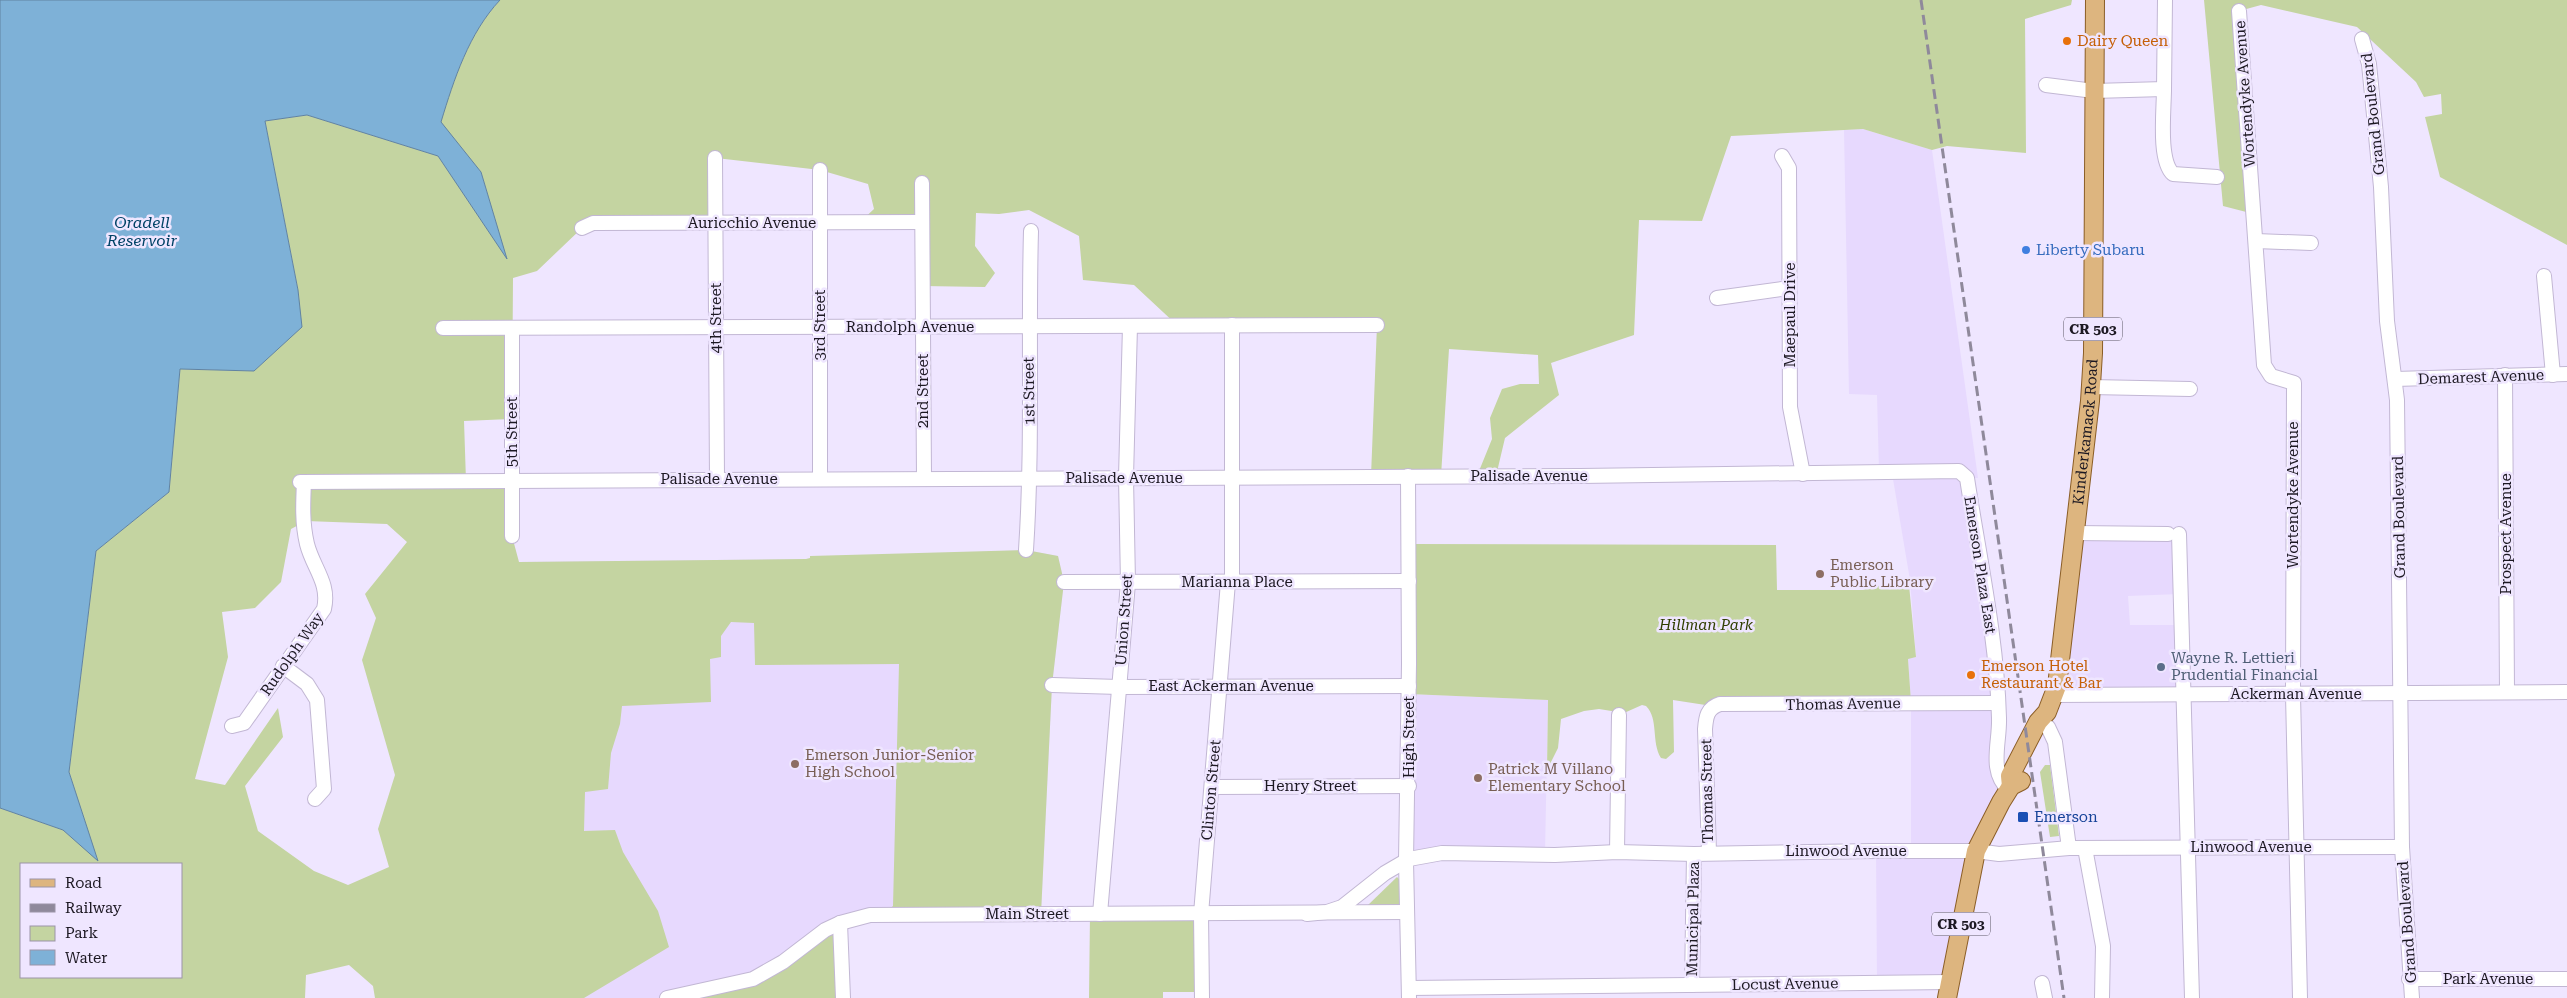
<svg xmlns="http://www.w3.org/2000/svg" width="2567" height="998" viewBox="0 0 2567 998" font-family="'Roboto Serif',serif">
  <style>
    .built { fill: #e7d9fe }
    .green { fill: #c4d4a1; fill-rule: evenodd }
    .water { fill: #7eb1d7; stroke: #6183a1 }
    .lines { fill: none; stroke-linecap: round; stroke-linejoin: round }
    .minor-casing { stroke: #c2b7d4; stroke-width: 16 }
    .major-casing { stroke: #8b5e27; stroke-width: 20 }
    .minor { stroke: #fff; stroke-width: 14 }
    .major { stroke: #ddb57f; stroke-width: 18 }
    .rail { stroke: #8f899b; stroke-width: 3; stroke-dasharray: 10 5; stroke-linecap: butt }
    .food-dot { fill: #e8710a; stroke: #efe6ff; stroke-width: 2 }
    .shop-dot { fill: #3f7fe0; stroke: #efe6ff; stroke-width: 2 }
    .education-dot { fill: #8d6e63; stroke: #efe6ff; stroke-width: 2 }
    .service-dot { fill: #5c6f8a; stroke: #efe6ff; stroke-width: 2 }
    .transit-dot { fill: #1a4fb4; stroke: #efe6ff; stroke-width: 2 }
    .labels { text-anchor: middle; stroke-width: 5; stroke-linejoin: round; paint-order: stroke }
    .shield { fill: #efe6ff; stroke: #5b5664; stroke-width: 1 }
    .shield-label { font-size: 14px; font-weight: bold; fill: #1c1822 }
    .food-label { font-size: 15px; fill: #c56008; stroke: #efe6ff; text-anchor: start }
    .street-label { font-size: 15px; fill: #1c1822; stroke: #efe6ff }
    .shop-label { font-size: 15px; fill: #366cbe; stroke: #efe6ff; text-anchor: start }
    .education-label { font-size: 15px; fill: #785e54; stroke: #efe6ff; text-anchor: start }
    .park-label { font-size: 15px; font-style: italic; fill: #313f00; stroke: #efe6ff }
    .service-label { font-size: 15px; fill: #4e5e75; stroke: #efe6ff; text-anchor: start }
    .transit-label { font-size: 15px; fill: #164399; stroke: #efe6ff; text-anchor: start }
    .water-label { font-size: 16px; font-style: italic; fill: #004266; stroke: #efe6ff }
  </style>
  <rect width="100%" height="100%" fill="#efe6ff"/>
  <g class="built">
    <path d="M1863 129 1932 150 1978 478H1967L1995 668 2002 783 1950 982 1877 983 1876 851 1911 850V704L1908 658 1916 657 1910 580 1892 473 1879 472 1877 395 1849 394 1844 130Z"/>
    <path d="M2075 533 2179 534 2180 594 2128 596 2130 625H2181L2183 695H2054Z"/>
    <path d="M1026 550 1058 556 1064 582 1052 685 1041 914 870 915 768 971 667 998H572L518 562 806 559Z"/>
    <path d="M1409 694 1548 700 1545 854 1408 858Z"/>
  </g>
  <g class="green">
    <path d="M500 0H2072L2071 5 2025 19 2026 153 1947 146 1932 150 1863 129 1731 136 1702 221 1639 220 1634 335 1551 363 1559 395 1505 438 1496 476H1477L1492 439 1490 418 1502 389 1520 384H1539L1538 355 1449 349 1441 476H1371L1377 325 1178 326 1134 285 1083 280 1079 236 1029 210 999 214 976 213 975 246 995 273 985 287 923 286 922 222 859 223 874 209 868 184 820 170 716 158V223L582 228 537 271 513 278 512 419 464 421 466 481 512 480V536L519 562 806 559 810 558V556L1026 550 1058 556 1064 582 1052 685 1041 914H884L893 906 899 664 755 665 754 623 731 622 721 636V657L710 659 711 702 622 706 620 724 611 753 608 789 585 792 584 831 615 830 623 852 658 911 669 947 584 998H375L373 986 349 965 306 975 305 998H0V808L63 830 97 859 69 772 96 551 169 492 180 369 254 371 301 327 298 290 265 121 307 115 438 156 506 257 481 172 440 122C454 79 469 33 500 0ZM306 521 387 524 407 542 365 594 376 618 362 660 395 775 378 829 389 867 348 885 314 871 258 831 245 786 283 737 278 708 225 785 195 779 228 657 222 612 255 608 281 582 291 529ZM21 864H181V977H21Z"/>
    <path d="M2204 0H2567V245L2440 177 2425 117 2442 114 2441 94 2424 97 2416 82 2357 27 2261 5 2239 11 2254 214 2223 206Z"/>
    <path d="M1409 544 1776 545 1777 590H1863L1870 586 1909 585 1916 657 1908 659 1911 702 1712 706 1673 700 1674 752 1666 759 1661 758C1651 742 1659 719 1646 706L1642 705 1624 713 1599 709 1584 711 1561 719 1558 748 1547 770 1548 700 1409 694Z"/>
    <path d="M2045 765H2050L2059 836 2050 837 2040 772Z"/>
    <path d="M1397 877 1400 880 1399 908 1367 906Z"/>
    <path d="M1090 914H1201L1202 992H1163V998H1089Z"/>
    <path d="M840 923 843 998H667L737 984Z"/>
  </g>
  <path class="water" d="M0 0H500C469 33 454 79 441 122L481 172 507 259 438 156 307 115 265 121 298 290 302 327 254 371 180 369 169 492 96 551 69 772 98 861 63 830 0 808Z"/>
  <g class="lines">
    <g class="minor-casing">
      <g id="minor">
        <path d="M2239 11 2264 365 2271 376 2294 383 2293 695 2300 998"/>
        <path d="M2362 39 2369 64 2381 187 2387 321 2397 400 2402 847 2412 998"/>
        <path d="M2046 85 2094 91 2164 89 2165 0"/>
        <path d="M2164 89C2164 110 2158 160 2173 174L2217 177"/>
        <path d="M1782 156 1789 168 1790 407 1803 474"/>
        <path d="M715 158 717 479"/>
        <path d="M922 183 924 478"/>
        <path d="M582 228 593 223 922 222"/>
        <path d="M2256 241 2311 243"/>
        <path d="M2544 276 2553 375"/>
        <path d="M1717 298 1789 288"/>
        <path d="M1232 325V582"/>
        <path d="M443 328 1377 325"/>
        <path d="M2505 375 2507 692"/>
        <path d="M2395 379 2567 374"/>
        <path d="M2091 387 2190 389"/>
        <path d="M1408 476 1409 664 1406 861 1409 998"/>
        <path d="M820 479V170"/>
        <path d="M300 482 1580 476 1959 471 1967 478C1979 557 1997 638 1999 718 2000 743 1988 771 2009 790"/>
        <path d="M2075 533 2168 534"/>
        <path d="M2179 534 2192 998"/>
        <path d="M512 536V328"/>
        <path d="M1026 550C1033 444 1028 337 1031 231"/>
        <path d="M1064 582 1409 581"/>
        <path d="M283 666 307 684 317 700 324 789 315 799"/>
        <path d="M1052 685 1119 687 1409 686"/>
        <path d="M2054 695 2567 692"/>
        <path d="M232 726 244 723 324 609C330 583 313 568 307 544 302 523 303 503 304 482"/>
        <path d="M2048 727 2055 742 2069 848"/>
        <path d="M1212 787 1409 786"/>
        <path d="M2085 848 2103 946 2102 998"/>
        <path d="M1617 852 1619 715"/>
        <path d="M1709 852 1705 729C1706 717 1707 708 1720 704L1998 703"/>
        <path d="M1100 914 1128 583 1126 477 1130 326"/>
        <path d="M1307 914 1327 912 1342 907 1385 873 1409 859 1442 853 1555 855 1617 852 1694 854 1876 851H1976L1999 854 2069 848 2402 847"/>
        <path d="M840 923 843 998"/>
        <path d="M2409 979H2567"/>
        <path d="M2042 983 2045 998"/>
        <path d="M1692 985 1694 854"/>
        <path d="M1409 988 1950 982"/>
        <path d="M667 998 753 979 783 962 825 930 840 923 870 915 1407 912"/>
        <path d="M1202 998 1201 914 1228 582"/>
      </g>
    </g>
    <g class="major-casing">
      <g id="major">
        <path id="s1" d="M2011 786 2010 776 2038 722 2047 712 2057 686 2090 401 2093 353 2095 0"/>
        <path d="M1947 998 1976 851 2001 802 2011 786 2021 781"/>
      </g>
    </g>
    <use href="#minor" class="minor"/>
    <use href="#major" class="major"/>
    <path class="rail" d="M1921 0 2064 998"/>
  </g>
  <g class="food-dot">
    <circle cx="2067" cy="41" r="5"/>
    <circle cx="1971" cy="675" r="5"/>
  </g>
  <circle class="shop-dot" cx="2026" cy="250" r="5"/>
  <g class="education-dot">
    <circle cx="1820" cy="574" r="5"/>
    <circle cx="795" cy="764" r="5"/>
    <circle cx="1478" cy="778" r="5"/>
  </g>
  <circle class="service-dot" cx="2161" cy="667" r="5"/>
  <rect class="transit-dot" x="2017" y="811" width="12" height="12" rx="2.5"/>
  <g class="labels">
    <g class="shield">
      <rect x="2064" y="317.5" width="58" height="23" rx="4"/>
      <rect x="1932" y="912.5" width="58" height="23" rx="4"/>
    </g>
    <g class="shield-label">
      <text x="2093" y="334">CR 503</text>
      <text x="1961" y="929">CR 503</text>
    </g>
    <g class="food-label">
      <text x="2077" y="46">Dairy Queen</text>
      <text x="1981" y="671">Emerson Hotel<tspan x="1981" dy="17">Restaurant &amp; Bar</tspan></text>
    </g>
    <g class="street-label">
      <text transform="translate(2245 94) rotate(-94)" y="5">Wortendyke Avenue</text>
      <text transform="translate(2373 114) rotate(-96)" y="5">Grand Boulevard</text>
      <text x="752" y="228">Auricchio Avenue</text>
      <text transform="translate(1790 315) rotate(-90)" y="5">Maepaul Drive</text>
      <text transform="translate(716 318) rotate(-90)" y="5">4th Street</text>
      <text transform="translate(820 325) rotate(-90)" y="5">3rd Street</text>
      <text x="910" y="332">Randolph Avenue</text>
      <text transform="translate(2481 377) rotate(-2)" y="5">Demarest Avenue</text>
      <text transform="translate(923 391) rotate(-90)" y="5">2nd Street</text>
      <text transform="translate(1029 391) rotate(-91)" y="5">1st Street</text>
      <text transform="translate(512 432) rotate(-90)" y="5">5th Street</text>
      <text dy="5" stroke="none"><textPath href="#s1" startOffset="368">Kinderkamack Road</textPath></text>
      <text x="1529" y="481">Palisade Avenue</text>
      <text x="1124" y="483">Palisade Avenue</text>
      <text x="719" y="484">Palisade Avenue</text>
      <text transform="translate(2293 495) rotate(-90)" y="5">Wortendyke Avenue</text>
      <text transform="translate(2399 517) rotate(-91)" y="5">Grand Boulevard</text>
      <text transform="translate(2506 534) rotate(-90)" y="5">Prospect Avenue</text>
      <text transform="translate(1980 565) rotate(81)" y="5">Emerson Plaza East</text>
      <text x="1237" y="587">Marianna Place</text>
      <text transform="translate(1124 620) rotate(-86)" y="5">Union Street</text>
      <text transform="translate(292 654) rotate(-55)" y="5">Rudolph Way</text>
      <text x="1231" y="691">East Ackerman Avenue</text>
      <text x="2296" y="699">Ackerman Avenue</text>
      <text transform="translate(1843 704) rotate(-1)" y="5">Thomas Avenue</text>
      <text transform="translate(1409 737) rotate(-90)" y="5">High Street</text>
      <text x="1310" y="791">Henry Street</text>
      <text transform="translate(1211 790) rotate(-85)" y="5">Clinton Street</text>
      <text transform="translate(1707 791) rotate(-91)" y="5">Thomas Street</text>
      <text x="2251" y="852">Linwood Avenue</text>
      <text x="1846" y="856">Linwood Avenue</text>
      <text x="1027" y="919">Main Street</text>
      <text transform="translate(1693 919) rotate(-89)" y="5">Municipal Plaza</text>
      <text transform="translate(2407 922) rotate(-94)" y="5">Grand Boulevard</text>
      <text x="2488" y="984">Park Avenue</text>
      <text transform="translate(1785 984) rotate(-1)" y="5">Locust Avenue</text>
    </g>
    <g class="shop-label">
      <text x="2036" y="255">Liberty Subaru</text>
    </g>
    <g class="education-label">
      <text x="1830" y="570">Emerson<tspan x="1830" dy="17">Public Library</tspan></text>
      <text x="805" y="760">Emerson Junior-Senior<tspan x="805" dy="17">High School</tspan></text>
      <text x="1488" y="774">Patrick M Villano<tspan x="1488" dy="17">Elementary School</tspan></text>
    </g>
    <g class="park-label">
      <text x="1706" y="630">Hillman Park</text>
    </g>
    <g class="service-label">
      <text x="2171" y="663">Wayne R. Lettieri<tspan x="2171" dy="17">Prudential Financial</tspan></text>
    </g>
    <g class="transit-label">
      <text x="2034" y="822">Emerson</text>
    </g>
    <g class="water-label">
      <text x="142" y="228">Oradell<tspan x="142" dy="18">Reservoir</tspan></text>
    </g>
  </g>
  <rect x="20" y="863" width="162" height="115" fill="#efe6ff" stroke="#9b94a7"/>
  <rect x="30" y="879" width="25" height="8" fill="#ddb57f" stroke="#9b94a7"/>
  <text x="65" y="888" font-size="15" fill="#1c1822">Road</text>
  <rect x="30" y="904" width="25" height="8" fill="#8f899b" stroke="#9b94a7"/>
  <text x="65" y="913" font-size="15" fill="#1c1822">Railway</text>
  <rect x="30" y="926" width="25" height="15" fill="#c4d4a1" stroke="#9b94a7"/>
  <text x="65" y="938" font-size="15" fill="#1c1822">Park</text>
  <rect x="30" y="950" width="25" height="15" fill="#7eb1d7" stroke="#9b94a7"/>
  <text x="65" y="963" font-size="15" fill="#1c1822">Water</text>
</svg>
